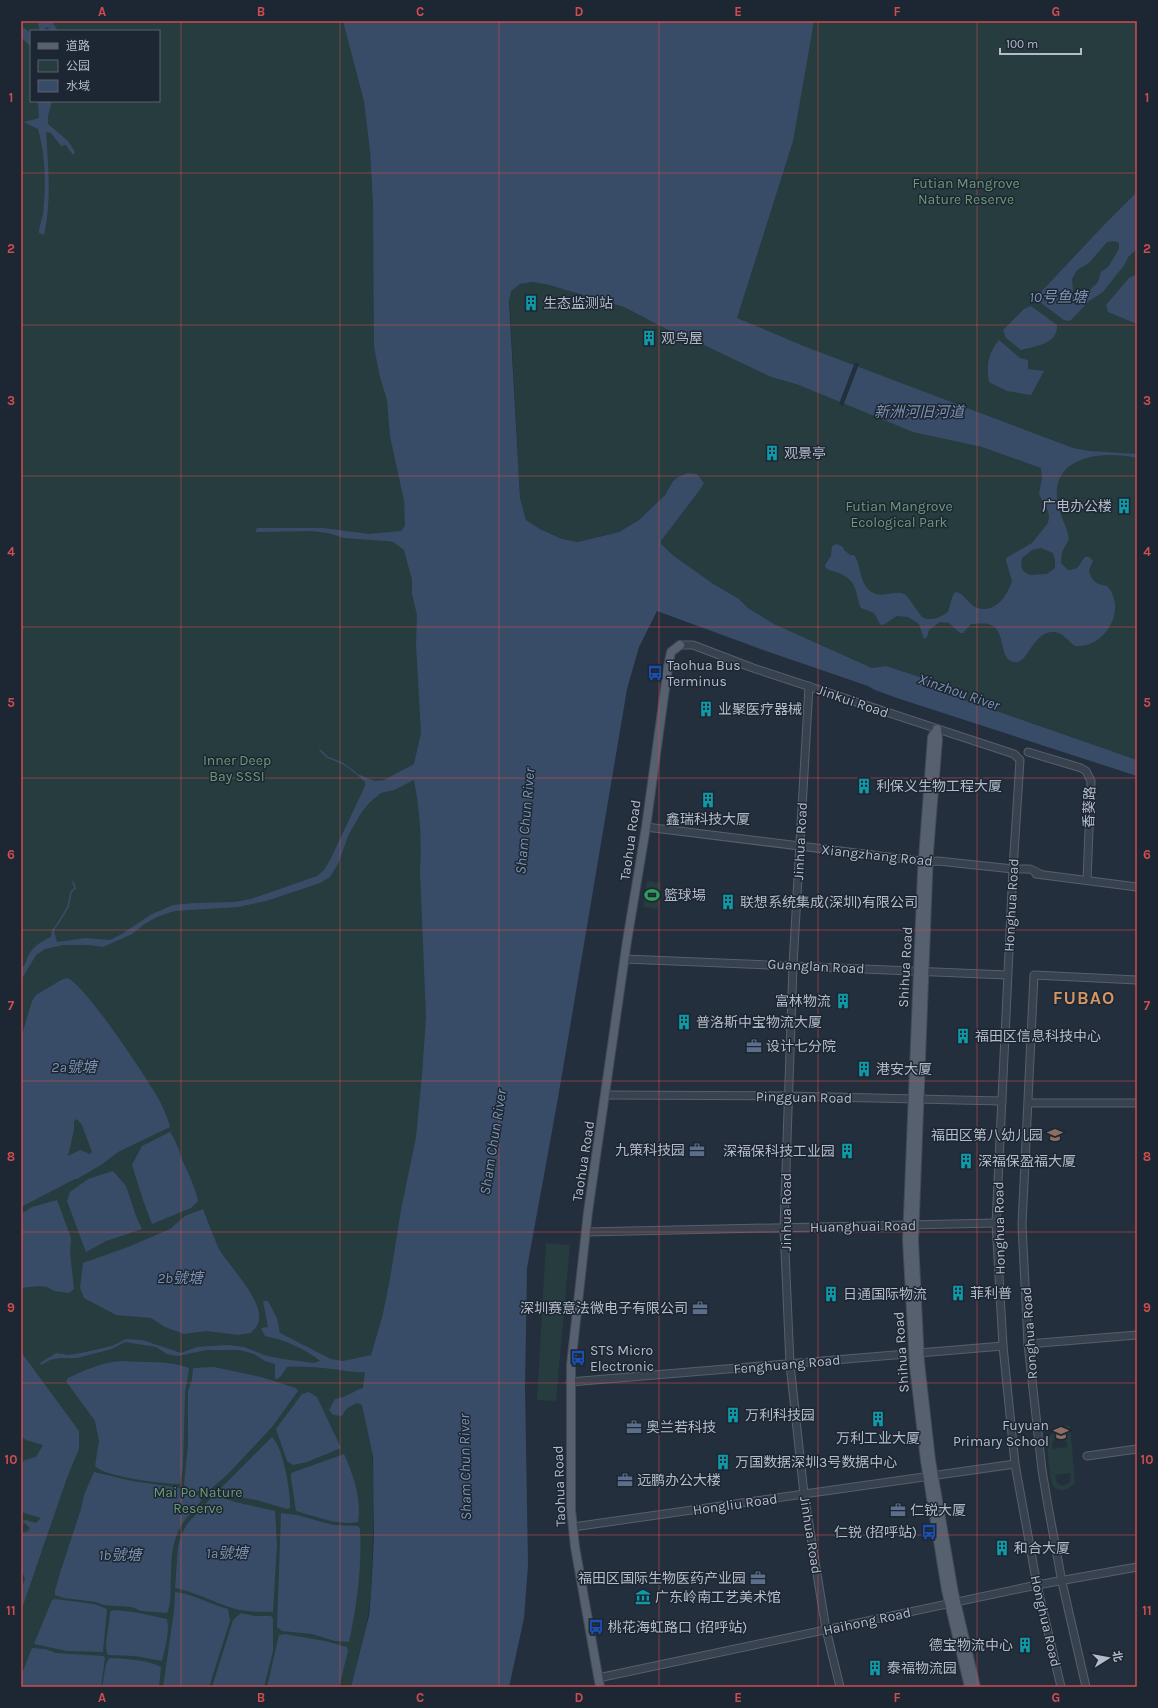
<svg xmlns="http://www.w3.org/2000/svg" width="1158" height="1708" viewBox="0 0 1158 1708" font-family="Karla,'Noto Sans SC',sans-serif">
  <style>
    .green { fill: #263c3f; fill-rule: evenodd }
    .water { fill: #394c67; fill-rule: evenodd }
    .pier { fill: #242f3e }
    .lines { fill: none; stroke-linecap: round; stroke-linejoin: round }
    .stream { stroke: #394c67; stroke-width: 1.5 }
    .minor-casing { stroke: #565f6c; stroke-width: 9 }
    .major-casing { stroke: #414a57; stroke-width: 10 }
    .minor { stroke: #38414e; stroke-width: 7 }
    .major { stroke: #56606e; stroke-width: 8 }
    .grid { fill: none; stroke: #ce4d50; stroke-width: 1; stroke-opacity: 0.55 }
    .labels { text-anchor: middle; stroke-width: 3; stroke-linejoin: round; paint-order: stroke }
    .park-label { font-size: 14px; fill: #6b9a76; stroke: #1d2633 }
    .poi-label { font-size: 14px; fill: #b4bcc9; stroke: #1d2633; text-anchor: start }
    .street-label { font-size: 14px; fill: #b4bcc9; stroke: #1d2633 }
    .water-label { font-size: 15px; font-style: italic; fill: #7c92b1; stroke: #1d2633 }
    .district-label { font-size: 18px; font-weight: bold; letter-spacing: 1px; fill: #d59563; stroke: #1d2633 }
    .neatline { fill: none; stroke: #ce4d50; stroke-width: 1.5 }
    .grid-label { font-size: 13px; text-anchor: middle; font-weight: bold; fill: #ce4d50 }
  </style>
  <rect width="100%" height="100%" fill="#242f3e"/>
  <g class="green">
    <path d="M21 21H389L458 847 372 1448 374 1501 371 1595 366 1627 351 1687H21ZM31 31H159V101H31Z"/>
    <path d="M584 21H1137V760L939 691 932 681 886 666 872 668 774 624 748 608 739 599 712 583 674 556 661 544V541L664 537 699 491 688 473 678 477 673 481 665 495 639 520 619 532 578 542 562 539 540 529 526 520 520 498 509 289 520 284 533 282 549 285 624 307 672 332 708 347 771 377 799 385 806 347 737 319Z"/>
    <path d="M647 881 661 883 658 909 643 907Z"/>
    <path d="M546 1243 570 1245 556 1401 537 1400Z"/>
    <path d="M1066 1426H1070L1075 1483C1070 1490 1056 1494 1052 1483 1050 1476 1046 1446 1048 1439 1050 1434 1056 1432 1061 1432L1066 1434ZM1058 1437 1065 1440 1068 1447 1052 1449V1442ZM1070 1473 1071 1478 1069 1483 1063 1486 1057 1483 1055 1475Z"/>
  </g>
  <g class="water">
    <path d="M42 21H52L58 31H51L47 27 43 31H40L38 24Z"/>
    <path d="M343 21H814L793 141 737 318 806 347 1073 448 1089 451 1137 454V458C1106 451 1053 454 1057 498 1058 514 1067 525 1069 539L1062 552 1061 563 1068 570C1081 569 1078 565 1085 557H1089L1093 561 1089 570C1091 581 1096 584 1107 586 1128 609 1105 649 1075 646 1069 642 1063 633 1055 632 1033 630 1029 662 1016 662 999 663 1006 634 993 626 987 622 978 624 971 624L963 633H960L949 623 940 622 929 630 927 637 924 639 919 624 908 617 897 616 883 625 880 624 874 613 861 608C856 598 858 584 846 577 840 572 832 572 826 568L825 565 831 556 832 546 837 544 843 547 844 550 850 555H854C863 567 858 588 876 594 885 597 897 589 906 595L922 617C930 622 942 617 948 612L953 595 955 592C965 593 967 603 975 607 994 615 1007 597 1012 581L1006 561V558L1032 543 1048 523 1049 517 1048 511 1039 494 1042 478 1041 468 982 447 913 432 799 385 771 377 708 347 672 332 624 307 549 285 533 282 520 284 511 291 509 302 520 498 526 520 540 529 562 539 578 542 619 532 639 520 665 495 673 481 678 477 688 473 697 474 704 483 699 491 664 537 661 541V544L674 556 712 583 739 599 748 608 774 624 872 668 886 666 932 681 939 691 1137 760V776L900 699 875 690 868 686 769 652 657 611 639 647 627 689 558 1098 527 1268 525 1388 528 1565 524 1618 509 1687H351L369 1616 371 1595 374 1536 373 1456 362 1405 357 1403C350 1406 345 1409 342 1416L333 1415 329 1410 335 1399C345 1398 354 1391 363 1388L365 1372C353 1373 343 1370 331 1369 318 1367 300 1366 287 1367L281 1376 277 1379 275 1378V1364L265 1361 254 1354 240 1350H206L178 1356 167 1354 156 1347 125 1342 112 1349 77 1358H60L50 1360 41 1365 40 1363 56 1353 69 1355 81 1353 112 1346 126 1339 142 1340 181 1353 197 1347 228 1345 244 1347 267 1356 283 1359 314 1363 320 1361C304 1348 285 1340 265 1336L261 1328 268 1327 263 1301H268L277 1318 280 1333 331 1359 343 1361 371 1355 382 1318 390 1279 401 1210 416 1137 422 1075 426 1017 420 871C422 840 420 811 414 780L394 790 381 793 369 803 361 813 348 836 339 862 330 877 320 883 266 901 238 907 174 911 157 917 146 923 132 934 103 947 89 945H63L45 949 36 955 21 980V966L23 967C26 964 26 960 28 956 33 946 42 941 51 937L52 930 58 923 54 931 57 942 85 938 110 940 120 935 152 914 173 905 194 903 235 902 251 899 317 876 324 870 330 860 365 786V782L355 773 375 781 384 780 414 764 421 733 416 644 417 615 412 594V580L404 550 393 542 387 541 344 538 328 533 311 531 256 532V530L257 528H323L369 534 401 531 405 526 404 501 390 436 387 400 380 377 374 347 373 202 370 151 364 101ZM1041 548 1053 553 1055 560V568L1047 574 1030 575C1022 572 1020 567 1022 558L1032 550Z"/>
    <path d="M21 26 31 33V47L21 37Z"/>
    <path d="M40 101H52L48 116V124L68 141 75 152 73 155 66 145 61 146 51 133 46 132C48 166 52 201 44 235L39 233C39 226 42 220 43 214 46 186 46 156 38 129L24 122 39 118 38 102Z"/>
    <path d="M1137 192V249L1128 257 1125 264 1103 292 1089 301 1070 321 1064 320 1037 300 1042 291 1105 224ZM1115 241 1119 243V249L1108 267 1101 272 1098 282 1086 294 1079 296 1073 292 1072 279 1077 270 1089 263 1107 242Z"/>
    <path d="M1137 274V324L1108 312 1106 305 1129 278Z"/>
    <path d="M1031 306 1057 325C1058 344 1036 346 1021 350L1006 338 1003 330 1024 309Z"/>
    <path d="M999 340 1020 358 1028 360V369L1044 371 1031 395 1007 391 989 382C986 365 988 354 999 340Z"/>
    <path d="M67 978C85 984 145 1076 157 1096 163 1106 167 1117 170 1127L118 1152 101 1165 77 1179H75L21 1207V1038L32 1001 36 995 61 980ZM77 1119 82 1125 92 1152 90 1154 80 1150 68 1156 74 1130V1121Z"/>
    <path d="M170 1132C177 1142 179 1151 183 1162 189 1175 195 1187 198 1201L191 1208 152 1224 143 1200 132 1165 142 1146Z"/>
    <path d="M113 1171 126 1186 136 1216 142 1229 106 1241 86 1252 67 1201 70 1192 88 1179Z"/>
    <path d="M57 1200 71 1238 70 1252 74 1289 69 1293 54 1291 47 1287 38 1286 21 1288V1214L32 1207Z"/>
    <path d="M203 1209C208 1222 213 1236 219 1249 228 1265 267 1304 258 1323 257 1327 253 1330 251 1333L238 1335 207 1331 184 1334 165 1327 151 1318 116 1315 84 1298 80 1288 83 1263 128 1247 170 1229 185 1216Z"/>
    <path d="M21 1352 79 1431V1449L68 1475 21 1611V1587H22L25 1579 21 1568V1533L28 1531 30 1528 22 1521 26 1520 36 1523 41 1518 21 1512V1465L25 1460 36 1457 43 1445 26 1440 21 1436Z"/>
    <path d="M122 1361C144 1363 169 1360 189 1368L185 1393 183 1468 180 1484C165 1484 104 1477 95 1466L99 1441 95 1421 66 1381 68 1378C86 1370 102 1362 122 1361Z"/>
    <path d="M214 1367 261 1377 296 1388 298 1391 272 1427 227 1475 206 1493 189 1489 184 1485 188 1444V1391L192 1380 193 1368Z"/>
    <path d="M309 1392 317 1397 341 1448 307 1462 293 1465 287 1461 276 1429 302 1394Z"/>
    <path d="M272 1437C283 1446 291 1493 290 1508L287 1509 256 1500 223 1494 218 1491Z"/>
    <path d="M344 1454C353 1474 362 1500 358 1522 338 1526 315 1516 296 1511L291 1478V1473Z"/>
    <path d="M94 1472 132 1481 180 1488 200 1496 201 1501C194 1510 185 1518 180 1528 172 1542 171 1560 171 1576 170 1587 172 1603 167 1613L141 1611 132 1607 103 1605 96 1602 64 1598 55 1595V1591L60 1573 81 1509 84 1495Z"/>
    <path d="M214 1495 235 1502 275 1511 277 1545 273 1612C259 1612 245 1612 232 1608 213 1602 195 1592 175 1588L178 1547 181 1535 187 1524Z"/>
    <path d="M281 1513 297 1515 333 1525 358 1526 360 1529C362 1567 357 1605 349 1642L335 1641 312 1634 282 1631 277 1627Z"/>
    <path d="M175 1592C193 1594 210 1604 228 1609L230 1621 209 1687H163L174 1611Z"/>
    <path d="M55 1599 94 1604 107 1609 103 1652 67 1651 34 1644 52 1600Z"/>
    <path d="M114 1610 134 1612 167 1619C170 1632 165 1648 162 1661L135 1656 108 1655C103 1647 110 1624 110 1613L111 1611Z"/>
    <path d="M241 1613 255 1616H271L273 1619V1651L264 1687H212L233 1620Z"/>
    <path d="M285 1634 325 1641 347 1647 348 1651 339 1687H267L279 1635Z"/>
    <path d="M32 1648 45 1649 56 1653 104 1656 105 1658 101 1687H21V1676Z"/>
    <path d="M109 1658C128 1659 144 1659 161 1667L159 1687H102L106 1664Z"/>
  </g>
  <path class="pier" d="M855 362 859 364 843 406 839 404Z"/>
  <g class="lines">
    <g class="stream">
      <path d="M21 630 23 628"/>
      <path d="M320 750 327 757 342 763 356 773"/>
      <path d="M57 925 68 907 71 892 75 888 73 882"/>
    </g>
    <g class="minor-casing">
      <g id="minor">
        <path d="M680 645H693L753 668 1014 754 1020 760 1013 869 996 1223 1003 1346 1015 1464 1037 1585 1061 1687"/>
        <path d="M809 686 793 965 784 1228 790 1364 804 1494 826 1629 840 1687"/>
        <path d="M1028 752 1081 768 1086 771 1091 781 1087 880"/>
        <path d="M646 827 929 862 938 861 1013 869H1030L1040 874"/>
        <path d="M1036 874 1137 887"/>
        <path d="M625 959 1007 975"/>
        <path d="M606 1095 788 1096 1002 1101"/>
        <path d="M1029 1103H1137"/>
        <path d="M586 1232 996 1223"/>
        <path d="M1028 1344 1137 1335"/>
        <path d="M570 1382 1003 1346"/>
        <path d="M1087 1456 1137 1449"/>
        <path d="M573 1527 1015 1464"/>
        <path d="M598 1678 1037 1585 1137 1567"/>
        <path d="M1086 1687 1062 1582 1048 1506 1042 1470 1028 1344 1022 1225 1034 975 1137 980"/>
      </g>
    </g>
    <g class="major-casing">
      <g id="major">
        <path d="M937 729 932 737 922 872 907 1240 914 1366 925 1461 946 1590 969 1687"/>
        <path d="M937 729 938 739 929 852 914 1240 920 1362 931 1460 954 1593 976 1687"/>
        <path d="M600 1687 575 1547 571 1509V1365L588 1212 627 941 646 827 668 667 671 652 680 645"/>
      </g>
    </g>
    <use href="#minor" class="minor"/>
    <use href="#major" class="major"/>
  </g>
  <path class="grid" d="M181 21V1687M340 21V1687M499 21V1687M659 21V1687M818 21V1687M977 21V1687M21 173H1137M21 325H1137M21 476H1137M21 627H1137M21 778H1137M21 930H1137M21 1081H1137M21 1232H1137M21 1383H1137M21 1535H1137"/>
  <defs>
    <g id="building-bare" transform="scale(1.2)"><path d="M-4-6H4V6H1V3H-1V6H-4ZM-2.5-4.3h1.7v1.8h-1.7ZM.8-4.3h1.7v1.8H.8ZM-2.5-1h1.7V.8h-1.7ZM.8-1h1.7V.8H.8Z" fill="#0f9aa8" stroke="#1d2633" stroke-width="2.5" paint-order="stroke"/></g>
    <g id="bus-bare" transform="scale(1.2)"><path d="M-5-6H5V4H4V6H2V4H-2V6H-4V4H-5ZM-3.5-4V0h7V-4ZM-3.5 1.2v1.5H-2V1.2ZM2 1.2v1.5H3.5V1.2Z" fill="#1a4fb4" stroke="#1d2633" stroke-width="2.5" paint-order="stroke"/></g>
    <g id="stadium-bare" transform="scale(1.2)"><path d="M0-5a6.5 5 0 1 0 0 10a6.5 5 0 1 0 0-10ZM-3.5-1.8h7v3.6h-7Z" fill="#2e9e5b" stroke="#1d2633" stroke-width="2.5" paint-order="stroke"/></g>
    <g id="office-bare" transform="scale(1.2)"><path d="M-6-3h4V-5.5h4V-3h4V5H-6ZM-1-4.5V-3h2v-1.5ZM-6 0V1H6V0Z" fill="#5c6f8a" stroke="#1d2633" stroke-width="2.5" paint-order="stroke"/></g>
    <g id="school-bare" transform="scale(1.2)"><path d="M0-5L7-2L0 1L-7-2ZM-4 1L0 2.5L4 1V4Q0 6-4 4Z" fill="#8d6e63" stroke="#1d2633" stroke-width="2.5" paint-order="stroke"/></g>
    <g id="museum-bare" transform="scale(1.2)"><path d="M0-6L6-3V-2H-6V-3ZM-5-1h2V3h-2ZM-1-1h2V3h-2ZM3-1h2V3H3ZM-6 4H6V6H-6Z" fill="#0f9aa8" stroke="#1d2633" stroke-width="2.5" paint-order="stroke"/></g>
  </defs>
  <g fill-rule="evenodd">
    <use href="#building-bare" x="531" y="303"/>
    <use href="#building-bare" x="649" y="338"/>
    <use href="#building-bare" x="772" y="453"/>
    <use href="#building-bare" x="1124" y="506"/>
    <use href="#bus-bare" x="655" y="673"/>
    <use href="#building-bare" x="706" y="709"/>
    <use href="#building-bare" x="864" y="786"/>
    <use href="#building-bare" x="708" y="800"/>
    <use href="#stadium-bare" x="652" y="895"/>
    <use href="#building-bare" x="728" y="902"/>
    <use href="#building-bare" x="843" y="1001"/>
    <use href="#building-bare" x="684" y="1022"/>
    <use href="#building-bare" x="963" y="1036"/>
    <use href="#office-bare" x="754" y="1046"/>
    <use href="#building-bare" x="864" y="1069"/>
    <use href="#school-bare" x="1055" y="1135"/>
    <use href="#office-bare" x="697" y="1150"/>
    <use href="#building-bare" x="847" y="1151"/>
    <use href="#building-bare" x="966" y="1161"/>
    <use href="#building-bare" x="958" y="1293"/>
    <use href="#building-bare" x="831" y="1294"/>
    <use href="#office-bare" x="700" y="1308"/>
    <use href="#bus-bare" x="578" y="1358"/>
    <use href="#building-bare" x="733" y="1415"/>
    <use href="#building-bare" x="878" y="1419"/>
    <use href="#office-bare" x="634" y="1427"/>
    <use href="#school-bare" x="1061" y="1433"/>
    <use href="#building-bare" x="723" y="1462"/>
    <use href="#office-bare" x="625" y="1480"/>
    <use href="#office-bare" x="898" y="1510"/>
    <use href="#bus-bare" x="929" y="1532"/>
    <use href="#building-bare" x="1002" y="1548"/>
    <use href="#office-bare" x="758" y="1578"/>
    <use href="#museum-bare" x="643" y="1597"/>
    <use href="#bus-bare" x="596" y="1627"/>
    <use href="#building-bare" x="1025" y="1645"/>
    <use href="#building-bare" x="875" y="1668"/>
  </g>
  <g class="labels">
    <g class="park-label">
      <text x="966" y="188">Futian Mangrove<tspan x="966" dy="16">Nature Reserve</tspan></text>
      <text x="899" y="511">Futian Mangrove<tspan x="899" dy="16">Ecological Park</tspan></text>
      <text x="237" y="765">Inner Deep<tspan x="237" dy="16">Bay SSSI</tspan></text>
      <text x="198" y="1497">Mai Po Nature<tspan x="198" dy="16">Reserve</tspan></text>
    </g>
    <g class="poi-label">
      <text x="543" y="308">生态监测站</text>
      <text x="661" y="343">观鸟屋</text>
      <text x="784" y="458">观景亭</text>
      <text x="1112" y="511" text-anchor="end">广电办公楼</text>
      <text x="667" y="670">Taohua Bus<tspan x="667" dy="16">Terminus</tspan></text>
      <text x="718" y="714">业聚医疗器械</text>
      <text x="876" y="791">利保义生物工程大厦</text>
      <text x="708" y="824" text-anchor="middle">鑫瑞科技大厦</text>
      <text x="664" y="900">籃球場</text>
      <text x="740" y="907">联想系统集成(深圳)有限公司</text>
      <text x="831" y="1006" text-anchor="end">富林物流</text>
      <text x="696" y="1027">普洛斯中宝物流大厦</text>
      <text x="975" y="1041">福田区信息科技中心</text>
      <text x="766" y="1051">设计七分院</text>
      <text x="876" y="1074">港安大厦</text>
      <text x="1043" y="1140" text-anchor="end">福田区第八幼儿园</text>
      <text x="685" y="1155" text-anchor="end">九策科技园</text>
      <text x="835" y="1156" text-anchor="end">深福保科技工业园</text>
      <text x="978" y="1166">深福保盈福大厦</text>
      <text x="970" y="1298">菲利普</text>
      <text x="843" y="1299">日通国际物流</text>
      <text x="688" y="1313" text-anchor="end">深圳赛意法微电子有限公司</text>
      <text x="590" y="1355">STS Micro<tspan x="590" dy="16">Electronic</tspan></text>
      <text x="745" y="1420">万利科技园</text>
      <text x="1049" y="1430" text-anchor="end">Fuyuan<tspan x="1049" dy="16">Primary School</tspan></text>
      <text x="646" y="1432">奥兰若科技</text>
      <text x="878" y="1443" text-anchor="middle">万利工业大厦</text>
      <text x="735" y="1467">万国数据深圳3号数据中心</text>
      <text x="637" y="1485">远鹏办公大楼</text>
      <text x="910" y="1515">仁锐大厦</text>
      <text x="917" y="1537" text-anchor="end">仁锐 (招呼站)</text>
      <text x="1014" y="1553">和合大厦</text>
      <text x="746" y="1583" text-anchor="end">福田区国际生物医药产业园</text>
      <text x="655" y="1602">广东岭南工艺美术馆</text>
      <text x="608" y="1632">桃花海虹路口 (招呼站)</text>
      <text x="1013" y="1650" text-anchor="end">德宝物流中心</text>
      <text x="887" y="1673">泰福物流园</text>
    </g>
    <g class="street-label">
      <text transform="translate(853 701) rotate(19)" y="5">Jinkui Road</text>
      <text transform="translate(1089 807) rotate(-88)" y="5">香葵路</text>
      <text transform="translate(630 840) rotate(-82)" y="5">Taohua Road</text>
      <text transform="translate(800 841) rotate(-87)" y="5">Jinhua Road</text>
      <text transform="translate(877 855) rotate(6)" y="5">Xiangzhang Road</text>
      <text transform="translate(1011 905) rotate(-87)" y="5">Honghua Road</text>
      <text transform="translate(816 966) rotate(3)" y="5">Guanglan Road</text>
      <text transform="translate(905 967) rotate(-87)" y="5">Shihua Road</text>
      <text transform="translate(804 1097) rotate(1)" y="5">Pingguan Road</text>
      <text transform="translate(583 1161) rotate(-81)" y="5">Taohua Road</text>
      <text transform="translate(786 1212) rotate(-90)" y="5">Jinhua Road</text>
      <text transform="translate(863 1226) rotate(-1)" y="5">Huanghuai Road</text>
      <text transform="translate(999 1228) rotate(-91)" y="5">Honghua Road</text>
      <text transform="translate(1029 1333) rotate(-94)" y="5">Ronghua Road</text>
      <text transform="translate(901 1352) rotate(-94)" y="5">Shihua Road</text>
      <text transform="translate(787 1364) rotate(-5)" y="5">Fenghuang Road</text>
      <text transform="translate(559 1486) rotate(-92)" y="5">Taohua Road</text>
      <text transform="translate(735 1504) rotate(-8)" y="5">Hongliu Road</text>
      <text transform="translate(811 1535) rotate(81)" y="5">Jinhua Road</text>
      <text transform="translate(867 1621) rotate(-12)" y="5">Haihong Road</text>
      <text transform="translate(1046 1621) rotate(77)" y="5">Honghua Road</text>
    </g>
    <g class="water-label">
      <text x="1058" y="302">10号鱼塘</text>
      <text x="919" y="417">新洲河旧河道</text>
      <text transform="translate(959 692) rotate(19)" y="5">Xinzhou River</text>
      <text transform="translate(525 821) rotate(-85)" y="5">Sham Chun River</text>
      <text x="74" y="1072">2a號塘</text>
      <text transform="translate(493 1142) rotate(-81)" y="5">Sham Chun River</text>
      <text x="180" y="1283">2b號塘</text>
      <text transform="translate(465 1467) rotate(-91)" y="5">Sham Chun River</text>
      <text x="227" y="1558">1a號塘</text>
      <text x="120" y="1560">1b號塘</text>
    </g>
    <g class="district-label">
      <text x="1084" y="1004">FUBAO</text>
    </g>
  </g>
  <rect width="1158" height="1708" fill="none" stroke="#1d2633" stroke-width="44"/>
  <rect x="30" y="30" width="130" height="72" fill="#1d2633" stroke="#59626f"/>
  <rect x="38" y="43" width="20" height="6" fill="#56606e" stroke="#59626f"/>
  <text x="66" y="50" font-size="12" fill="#b4bcc9">道路</text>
  <rect x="38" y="60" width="20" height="12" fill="#263c3f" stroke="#59626f"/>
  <text x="66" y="70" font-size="12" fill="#b4bcc9">公园</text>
  <rect x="38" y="80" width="20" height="12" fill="#394c67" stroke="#59626f"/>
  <text x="66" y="90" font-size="12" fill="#b4bcc9">水域</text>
  <g transform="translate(1108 1658) rotate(79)" stroke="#1d2633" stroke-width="3" paint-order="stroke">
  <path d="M0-3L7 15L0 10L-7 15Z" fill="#b4bcc9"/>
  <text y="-6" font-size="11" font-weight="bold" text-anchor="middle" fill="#b4bcc9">北</text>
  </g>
  <path d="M1000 48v6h81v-6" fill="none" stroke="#b4bcc9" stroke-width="2"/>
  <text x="1006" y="48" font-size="12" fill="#b4bcc9" stroke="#1d2633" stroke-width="3" paint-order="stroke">100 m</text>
  <rect x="22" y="22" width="1114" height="1664" class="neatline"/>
  <g class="grid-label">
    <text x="102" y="16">A</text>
    <text x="261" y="16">B</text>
    <text x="420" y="16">C</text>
    <text x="579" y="16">D</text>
    <text x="738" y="16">E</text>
    <text x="897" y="16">F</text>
    <text x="1056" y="16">G</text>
    <text x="11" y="102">1</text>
    <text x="1147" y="102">1</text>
    <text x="11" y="253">2</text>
    <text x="1147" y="253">2</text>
    <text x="11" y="405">3</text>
    <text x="1147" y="405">3</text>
    <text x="11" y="556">4</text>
    <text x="1147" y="556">4</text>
    <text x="11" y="707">5</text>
    <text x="1147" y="707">5</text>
    <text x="11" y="859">6</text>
    <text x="1147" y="859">6</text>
    <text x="11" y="1010">7</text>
    <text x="1147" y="1010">7</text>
    <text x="11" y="1161">8</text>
    <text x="1147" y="1161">8</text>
    <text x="11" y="1312">9</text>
    <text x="1147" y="1312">9</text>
    <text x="11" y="1464">10</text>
    <text x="1147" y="1464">10</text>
    <text x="11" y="1615">11</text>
    <text x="1147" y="1615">11</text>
    <text x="102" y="1702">A</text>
    <text x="261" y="1702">B</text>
    <text x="420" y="1702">C</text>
    <text x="579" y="1702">D</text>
    <text x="738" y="1702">E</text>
    <text x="897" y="1702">F</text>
    <text x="1056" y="1702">G</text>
  </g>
</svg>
